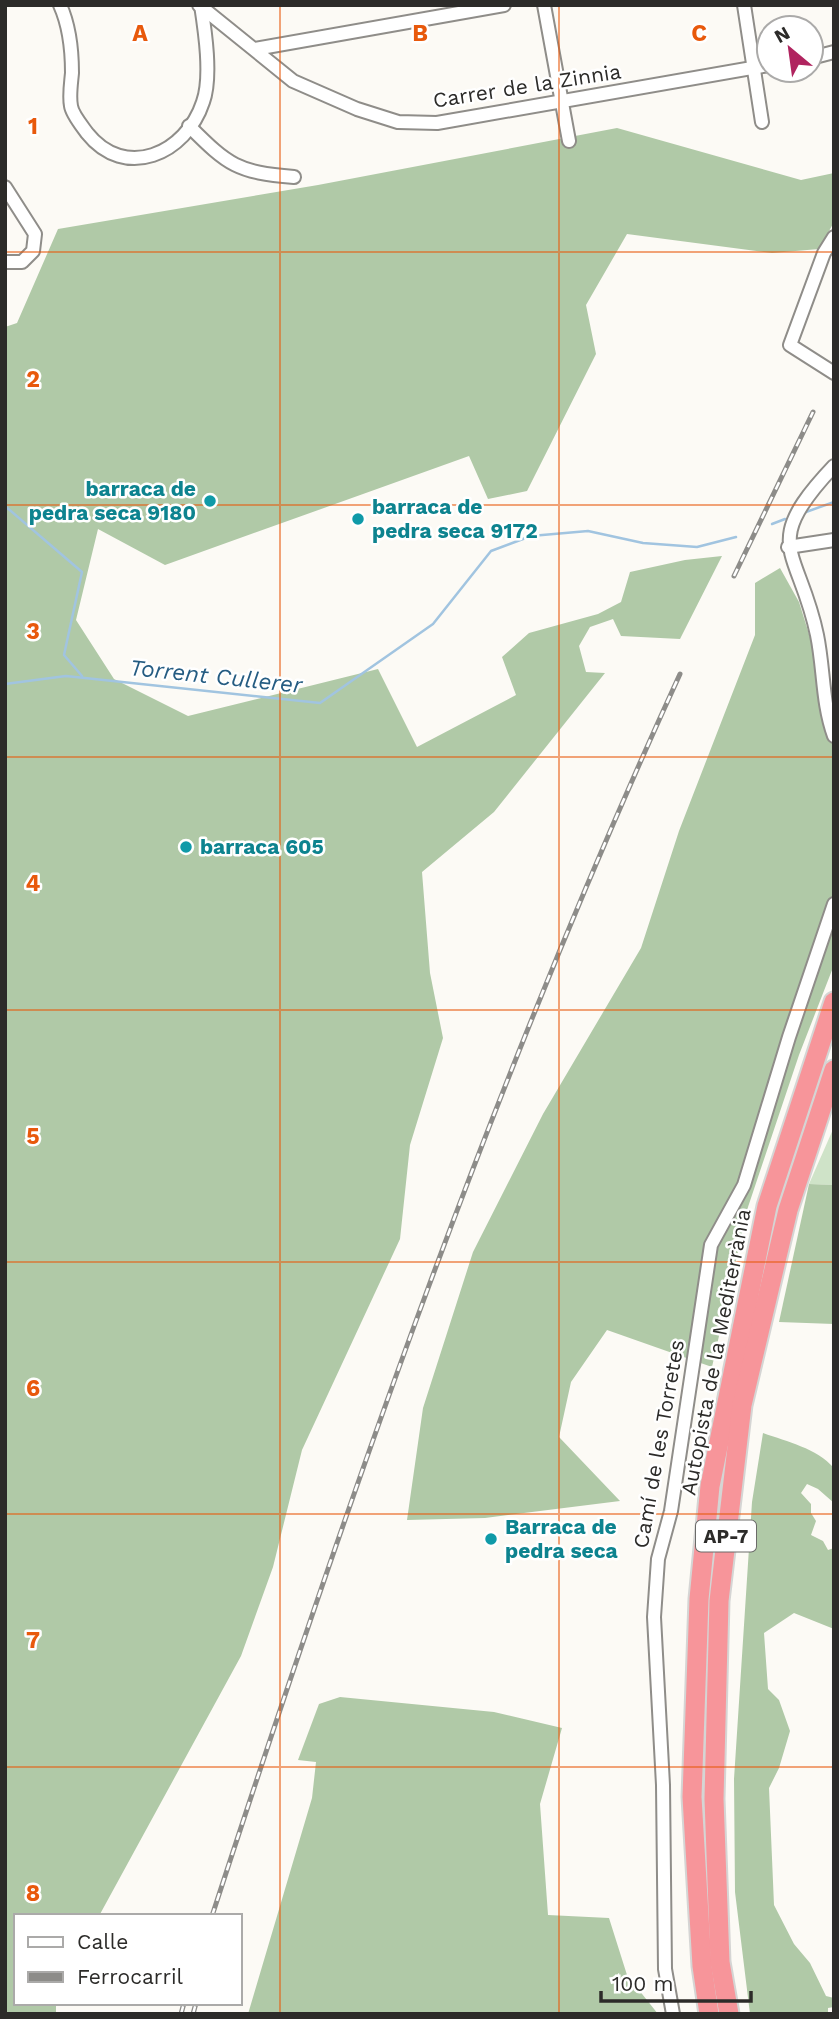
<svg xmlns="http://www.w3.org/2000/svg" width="839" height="2019" viewBox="0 0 839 2019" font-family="'Work Sans',sans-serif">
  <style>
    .green { fill: #cfe3c8 }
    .forest { fill: #b0c9a7 }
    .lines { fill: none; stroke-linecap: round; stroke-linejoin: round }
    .stream { stroke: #a1c4e0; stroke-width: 2.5 }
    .minor-casing { stroke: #8f8d89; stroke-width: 16 }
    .highway-casing { stroke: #d5d5d4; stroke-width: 23 }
    .minor { stroke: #fff; stroke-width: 12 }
    .highway { stroke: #f7959a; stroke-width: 19 }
    .rail-casing { stroke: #8d8c89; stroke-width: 5 }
    .rail { stroke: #fff; stroke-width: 2.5; stroke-dasharray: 8; stroke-linecap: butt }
    .grid { fill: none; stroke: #e8590c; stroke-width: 2; stroke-opacity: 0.55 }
    .culture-dot { fill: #0f9aa8; stroke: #fff; stroke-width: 2.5 }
    .labels { text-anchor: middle; stroke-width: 5; stroke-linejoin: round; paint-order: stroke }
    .shield { fill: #fff; stroke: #6b6b69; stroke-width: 2 }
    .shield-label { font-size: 19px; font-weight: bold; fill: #2c2b29 }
    .street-label { font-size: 21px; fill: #2c2b29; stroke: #fff }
    .culture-label { font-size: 21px; font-weight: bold; fill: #0d838f; stroke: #fff; text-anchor: start }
    .water-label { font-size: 23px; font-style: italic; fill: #255c82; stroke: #fff }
    .grid-label { font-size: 23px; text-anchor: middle; font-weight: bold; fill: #e8590c; stroke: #fff; stroke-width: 5; stroke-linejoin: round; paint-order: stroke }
  </style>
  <rect width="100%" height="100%" fill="#fcfaf5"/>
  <path class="green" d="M834 1127V1185L809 1184Z"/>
  <g class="forest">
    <path d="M617 128 801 180 834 173V222L819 249 772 253 627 234 586 305 596 354 527 491 488 499 469 456 165 565 98 529 76 620 114 679 188 716 378 669 417 747 516 695 502 657 529 633 598 614 621 602 630 572 685 560 722 556 680 639 621 636 613 619 590 627 579 646 586 672 605 673 494 812 422 872 430 973 443 1038 410 1145 400 1239 302 1450 273 1567 241 1656 99 1916H16V2003H56V2014H5V327L17 323 58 229 318 185Z"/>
    <path d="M780 568 799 602 834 714V965L799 1055 748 1207 712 1367 607 1330 571 1382 559 1437 620 1501 485 1518 407 1520 423 1408 473 1252 543 1114 641 948 679 831 755 635V583Z"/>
    <path d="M809 1184 834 1185V1324L779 1322Z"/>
    <path d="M763 1433C788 1442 816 1448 834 1468V1503L818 1489 807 1484 801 1493 811 1504V1513L816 1521 811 1535 823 1541 828 1550 834 1548V1629L794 1613 764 1633 768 1689 779 1700 790 1731 779 1768 769 1788 774 1905 794 1944 810 1963 826 1996 834 1998V2007L828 2008V2014H750L735 1892 734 1779 752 1502Z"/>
    <path d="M340 1697 494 1712 562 1728 540 1804 548 1915 609 1918 627 1975 658 2014H248L312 1798 316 1762 298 1760 319 1704Z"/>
  </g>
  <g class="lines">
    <g class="stream">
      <path d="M5 506 82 572 64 655 82 676"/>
      <path d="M806 512 834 502"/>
      <path d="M772 524 785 519"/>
      <path d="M5 684 66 676 320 703 433 624 491 551 531 536 588 531 643 543 697 547 736 537"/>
    </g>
    <g class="minor-casing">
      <g id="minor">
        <path d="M60 5C70 27 72 50 72 73 71 84 69 96 71 106 72 114 82 126 87 133 125 181 186 154 203 102 212 77 205 31 201 5"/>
        <path d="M199 5 293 81 357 109 398 122 437 123 769 65"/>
        <path d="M544 5 569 141"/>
        <path d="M744 5 762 122"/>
        <path d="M255 49 504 5"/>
        <path d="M811 58 834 52"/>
        <path d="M189 126C229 166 237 172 294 177"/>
        <path d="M5 187 35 234 33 251 22 262H5"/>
        <path d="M834 237 824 253 790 345 834 373"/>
        <path d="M834 466C758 546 799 548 817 635 824 669 822 703 834 736"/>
        <path d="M788 547 834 540"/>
        <path d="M673 2014 665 1969 663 1785 654 1617 658 1559 671 1511 711 1245 744 1185 789 1037 834 904"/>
      </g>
    </g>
    <g class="highway-casing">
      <g id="highway">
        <path d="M709 2014 702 1966 692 1797 699 1599 710 1486 767 1206 834 1002"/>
        <path d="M729 2014 720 1962 714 1799 719 1601 742 1405 788 1210 834 1070"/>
      </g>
    </g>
    <use href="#minor" class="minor"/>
    <use href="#highway" class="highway"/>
    <g class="rail-casing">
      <g id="rail">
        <path d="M734 576 813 412"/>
        <path d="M212 1916C349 1495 495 1077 680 674"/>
        <path d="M181 2014 184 2003"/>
        <path d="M193 2014 196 2003"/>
      </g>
    </g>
    <use href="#rail" class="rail"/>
  </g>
  <path class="grid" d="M280 5V2014M559 5V2014M5 252H834M5 505H834M5 757H834M5 1010H834M5 1262H834M5 1514H834M5 1767H834"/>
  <g class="culture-dot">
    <circle cx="210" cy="501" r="7"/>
    <circle cx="358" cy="519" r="7"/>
    <circle cx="186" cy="847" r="7"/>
    <circle cx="491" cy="1539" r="7"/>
  </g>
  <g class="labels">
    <rect class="shield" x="696" y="1520.5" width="60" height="31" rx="5"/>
    <g class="shield-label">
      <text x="726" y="1543">AP-7</text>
    </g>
    <g class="street-label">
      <text transform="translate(527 86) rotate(-9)" y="7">Carrer de la Zinnia</text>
      <text transform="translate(716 1352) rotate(-79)" y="7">Autopista de la Mediterrània</text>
      <text transform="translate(659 1444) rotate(-80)" y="7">Camí de les Torretes</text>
    </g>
    <g class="culture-label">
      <text x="196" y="496" text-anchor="end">barraca de<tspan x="196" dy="24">pedra seca 9180</tspan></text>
      <text x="372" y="514">barraca de<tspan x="372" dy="24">pedra seca 9172</tspan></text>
      <text x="200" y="854">barraca 605</text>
      <text x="505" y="1534">Barraca de<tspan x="505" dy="24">pedra seca</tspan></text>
    </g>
    <g class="water-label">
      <text transform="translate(216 676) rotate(6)" y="8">Torrent Cullerer</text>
    </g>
  </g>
  <g class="grid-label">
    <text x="140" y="41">A</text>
    <text x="420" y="41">B</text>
    <text x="699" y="41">C</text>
    <text x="33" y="134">1</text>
    <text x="33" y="387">2</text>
    <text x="33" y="639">3</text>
    <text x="33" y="891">4</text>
    <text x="33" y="1144">5</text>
    <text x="33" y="1396">6</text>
    <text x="33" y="1648">7</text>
    <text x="33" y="1901">8</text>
  </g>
  <rect width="839" height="2019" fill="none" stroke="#2c2b29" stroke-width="14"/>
  <rect x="14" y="1914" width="228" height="91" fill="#ffffff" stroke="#abaaa9" stroke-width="2"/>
  <rect x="28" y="1937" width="35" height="10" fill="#ffffff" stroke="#abaaa9" stroke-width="2"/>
  <text x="77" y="1949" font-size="21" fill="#2c2b29">Calle</text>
  <rect x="28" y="1972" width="35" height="10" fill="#8d8c89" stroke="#abaaa9" stroke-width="2"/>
  <text x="77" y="1984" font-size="21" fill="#2c2b29">Ferrocarril</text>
  <g transform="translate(790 49) rotate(331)"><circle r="33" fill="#ffffff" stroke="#abaaa9" stroke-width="2"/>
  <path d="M0-5L12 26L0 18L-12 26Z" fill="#b0245f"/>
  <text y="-10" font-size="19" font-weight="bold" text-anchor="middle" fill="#2c2b29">N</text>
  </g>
  <path d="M601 1991v10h150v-10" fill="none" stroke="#2c2b29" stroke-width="3.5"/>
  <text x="612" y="1991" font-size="21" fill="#2c2b29" stroke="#ffffff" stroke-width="5" paint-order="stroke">100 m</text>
</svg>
